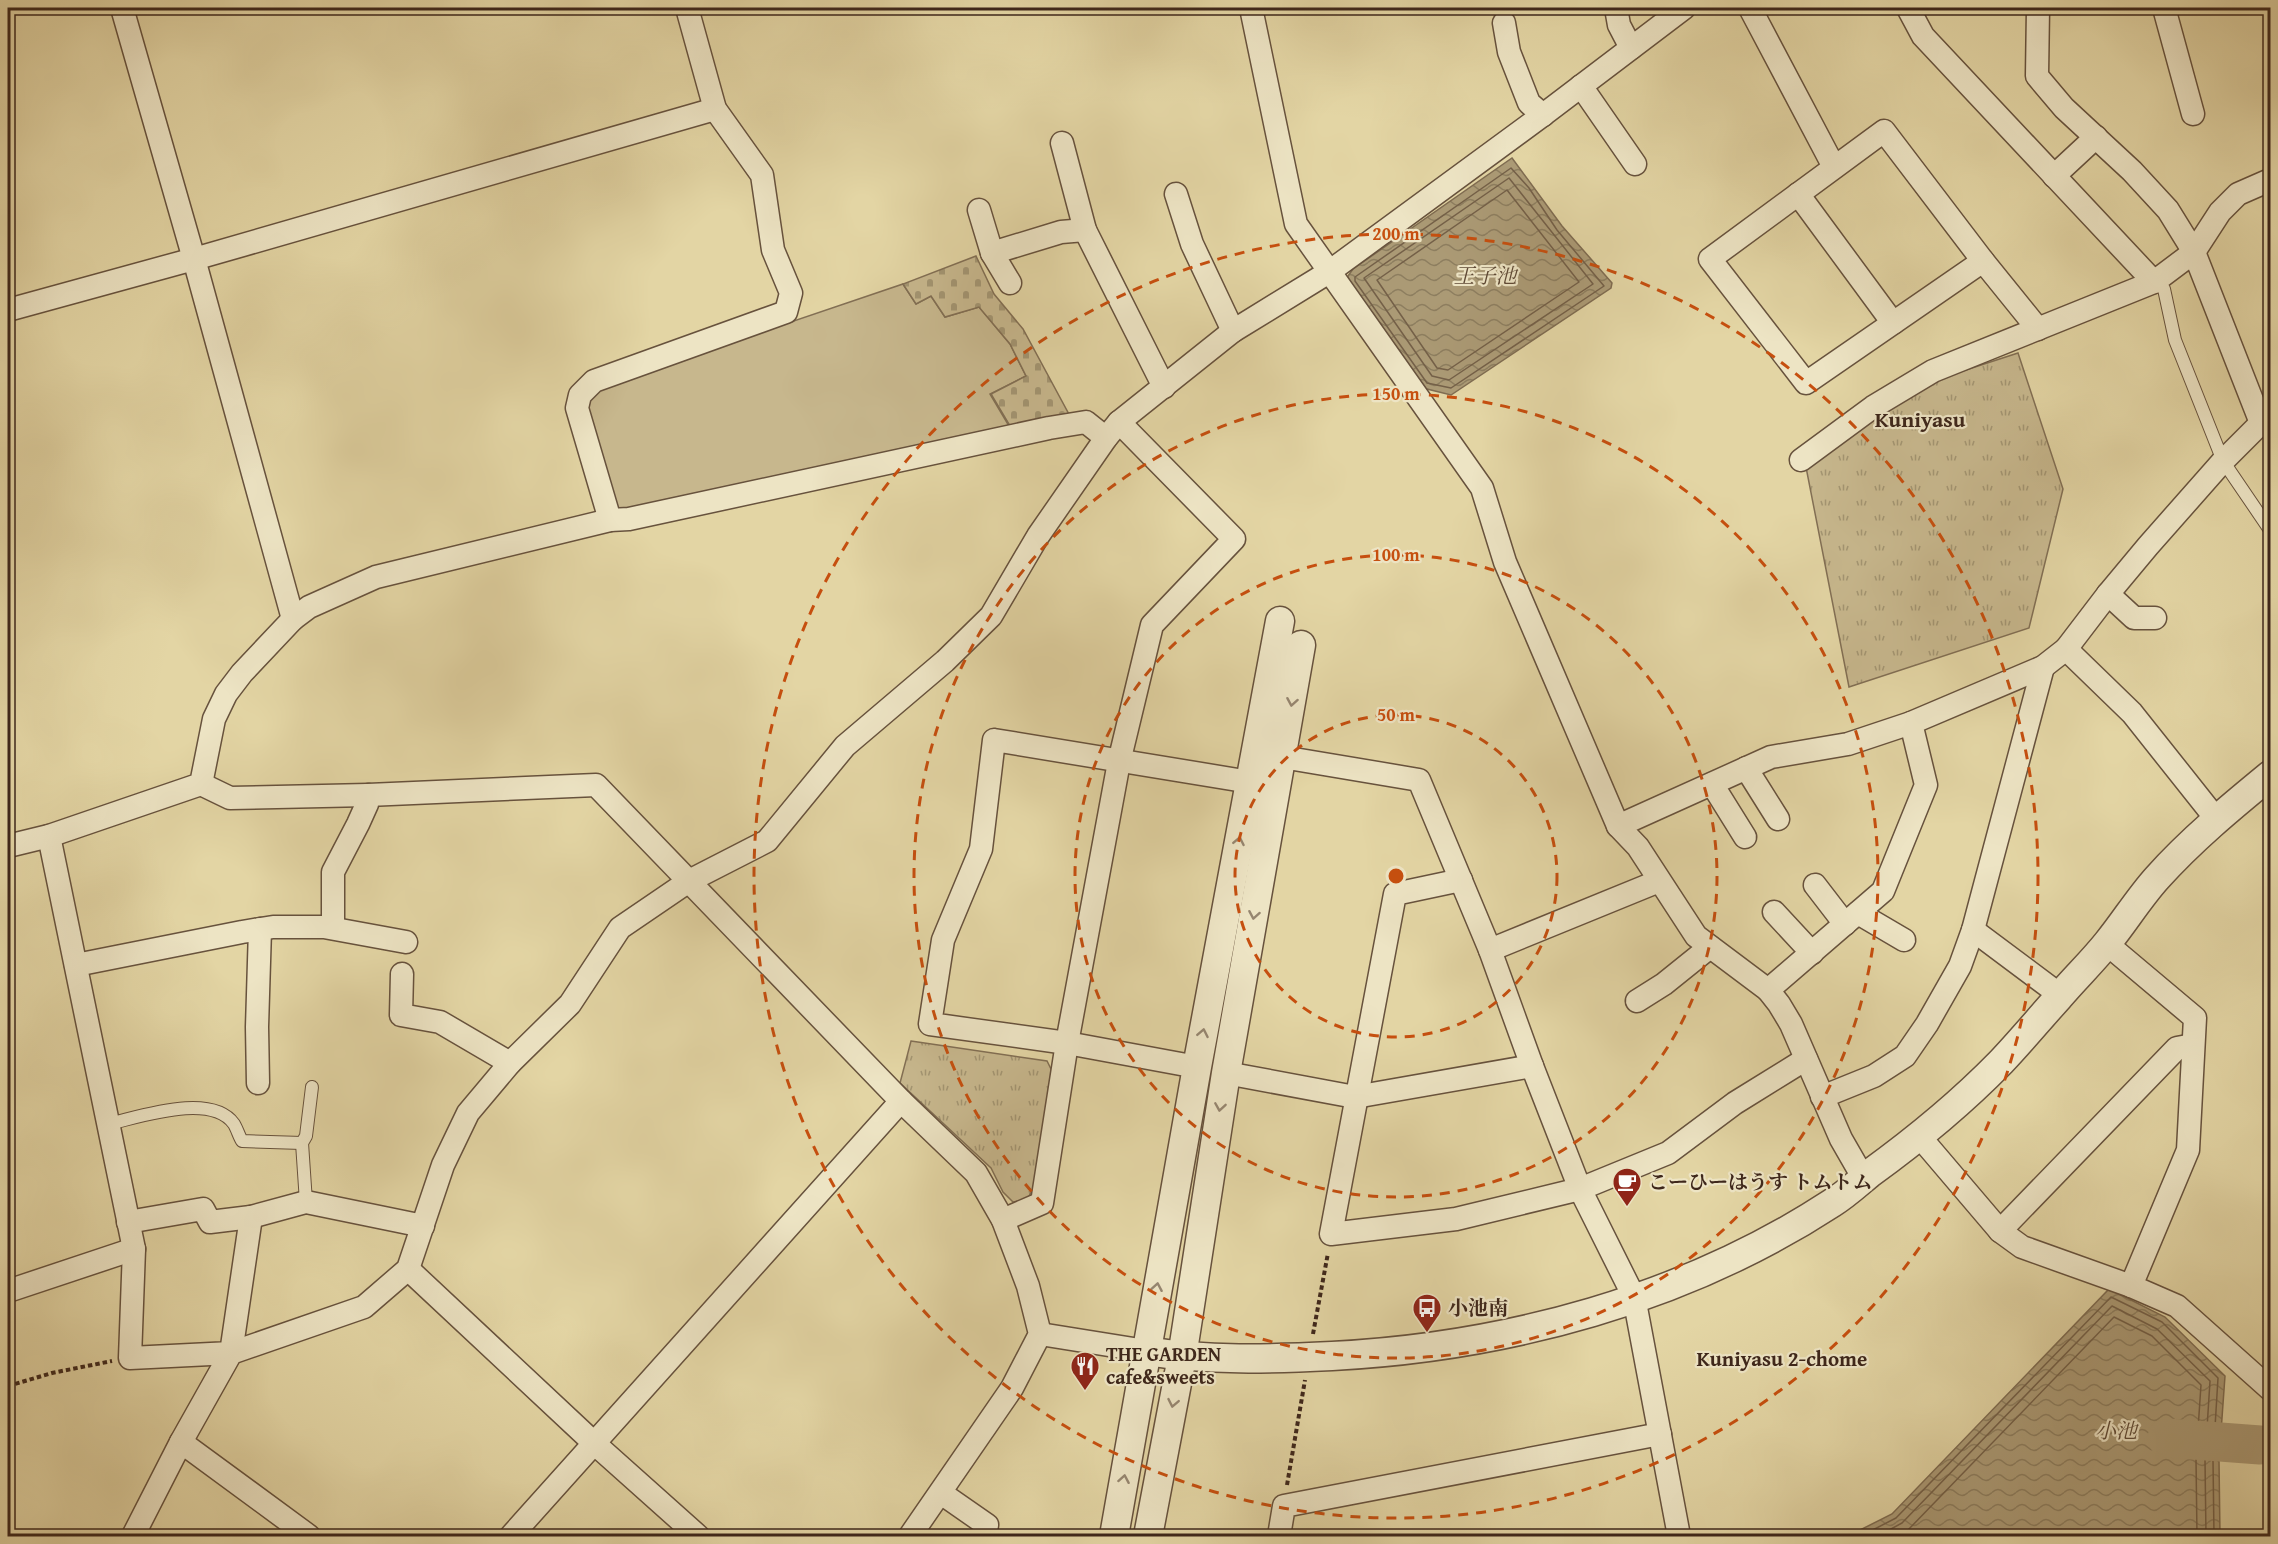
<svg xmlns="http://www.w3.org/2000/svg" width="2278" height="1544" viewBox="0 0 2278 1544" font-family="'Gentium Book Plus','Noto Serif JP',serif">
  <style>
    .green { fill: #c7b78d; stroke: #826f54; stroke-width: 1.5 }
    .cemetery { fill: url(#cemetery-stones); stroke: #826f54; stroke-width: 1.5 }
    .park { fill: url(#park-tufts); stroke: #826f54; stroke-width: 1.5 }
    .water { fill: url(#water-waves); stroke: #7f6c51; stroke-width: 1.5 }
    .lines { fill: none; stroke-linecap: round; stroke-linejoin: round }
    .shore { stroke: #746048; stroke-width: 1.5 }
    .river { stroke: #ab9a75; stroke-width: 39 }
    .service-casing { stroke: #67523d; stroke-width: 14 }
    .minor-casing { stroke: #67523d; stroke-width: 25 }
    .tertiary-casing { stroke: #67523d; stroke-width: 31 }
    .path { stroke: #3e271b; stroke-width: 4; stroke-dasharray: 4.5 3; stroke-linecap: butt }
    .service { stroke: #ede4c4; stroke-width: 12 }
    .minor { stroke: #ede4c4; stroke-width: 22 }
    .tertiary { stroke: #ede4c4; stroke-width: 28 }
    .oneway { stroke: #968670 }
    .ring { fill: none; stroke: #c64f0f; stroke-width: 3; stroke-dasharray: 10 8 }
    .labels { text-anchor: middle; stroke-width: 4.5; stroke-linejoin: round; paint-order: stroke }
    .poi-label { font-size: 20px; font-weight: bold; fill: #3e271b; stroke: #ede4c4; text-anchor: start }
    .water-label { font-size: 21px; font-style: italic; fill: #5f4a36; stroke: #ede4c4 }
    .neighbourhood-label { font-size: 21px; font-weight: bold; fill: #3e271b; stroke: #ede4c4 }
    .quarter-label { font-size: 22px; font-weight: bold; fill: #3e271b; stroke: #ede4c4 }
    .centre { fill: #c64f0f; stroke: #ede4c4; stroke-width: 3 }
    .ring-label { font-size: 18px; text-anchor: middle; font-weight: bold; fill: #c64f0f; stroke: #ede4c4; stroke-width: 4.5; stroke-linejoin: round; paint-order: stroke }
  </style>
  <defs>
    <pattern id="cemetery-stones" width="16" height="16" patternUnits="userSpaceOnUse" patternTransform="scale(1.5)"><rect width="16" height="16" fill="#c7b78d"/><path d="M2 7V4a2 2 0 0 1 4 0v3zM10 15v-3a2 2 0 0 1 4 0v3z" fill="#a39572"/></pattern>
    <pattern id="park-tufts" width="24" height="20" patternUnits="userSpaceOnUse" patternTransform="scale(1.5)"><rect width="24" height="20" fill="#c7b78d"/><path d="M3 7l-1-3M5 7V3M7 7l1-3M15 17l-1-3M17 17v-4M19 17l1-3" fill="none" stroke="#a39572"/></pattern>
    <pattern id="water-waves" width="16" height="10" patternUnits="userSpaceOnUse" patternTransform="scale(1.5)"><rect width="16" height="10" fill="#ab9a75"/><path d="M0 5q4-4 8 0t8 0" fill="none" stroke="#8d7e5f"/></pattern>
  </defs>
  <rect width="100%" height="100%" fill="#e3d5a4"/>
  <filter id="stains"><feTurbulence type="fractalNoise" baseFrequency=".00333" numOctaves="4"/><feColorMatrix values="0 0 0 0 .2 0 0 0 0 .09 0 0 0 0 .02 0 0 0 .5 -.17"/></filter>
  <radialGradient id="worn" r=".72"><stop offset=".6" stop-color="#630" stop-opacity="0"/><stop offset="1" stop-color="#630" stop-opacity=".3"/></radialGradient>
  <path class="green" d="M903 284 916 304 931 296 945 317 979 307 1010 344 1026 376 990 394 1012 431 615 513 584 400 608 384Z"/>
  <path class="cemetery" d="M976 256 994 294 1023 329 1071 418 1013 431 991 394 1026 376 1010 344 979 307 945 317 931 296 916 304 903 284Z"/>
  <g class="park">
    <path d="M2018 353 2063 489 2029 628 1849 687 1805 462 1935 380Z"/>
    <path d="M911 1041 1047 1061 1053 1073 1034 1187 1027 1200 1013 1202 1003 1192 991 1168 900 1083Z"/>
  </g>
  <g class="water">
    <path d="M1512 158 1562 226 1612 283 1611 288 1451 395 1423 388 1349 282 1348 276 1353 269Z"/>
    <path d="M2109 1289 2165 1317 2225 1376 2219 1460 2220 1536H1848L1892 1514Z"/>
  </g>
  <g class="lines">
    <g class="shore">
      <path d="M1511 168 1529 188 1557 230 1604 286 1451 388 1427 383 1355 281V277Z"/>
      <path d="M1509 178 1593 284 1449 380 1432 376 1364 278Z"/>
      <path d="M1507 190 1579 282 1448 370 1437 368 1377 280Z"/>
      <path d="M1861 1536 1896 1518 2111 1297 2162 1322 2218 1378 2213 1460 2214 1536"/>
      <path d="M1878 1536 1902 1523 2112 1306 2157 1329 2210 1381 2205 1460 2206 1536"/>
      <path d="M1898 1536 1908 1530 2114 1317 2152 1336 2201 1385 2196 1459 2197 1536"/>
    </g>
    <path class="river" d="M2167 1438 2260 1445"/>
    <g class="service-casing">
      <g id="service">
        <path d="M2154 282 2164 289 2175 340 2223 461 2270 530"/>
        <path d="M108 1124C140 1117 211 1092 234 1124 237 1129 239 1136 242 1141L302 1143"/>
        <path d="M306 1202 302 1143 306 1136 312 1087"/>
      </g>
    </g>
    <g class="minor-casing">
      <g id="minor">
        <path d="M122 8 194 259 293 619"/>
        <path d="M1251 8 1296 224 1482 488 1505 562 1618 826 1638 847 1696 936 1768 990 1779 1004 1791 1024 1841 1139 1864 1179"/>
        <path d="M1616 8 1619 25 1631 48"/>
        <path d="M1750 8 1834 167"/>
        <path d="M1908 8 1923 36 2154 282 2194 252 2261 423"/>
        <path d="M2038 8 2037 76 2064 108 2132 171 2168 210 2194 252 2220 212 2238 194 2270 180"/>
        <path d="M2164 8 2193 114"/>
        <path d="M1504 23 1509 52 1529 103 1543 115"/>
        <path d="M1581 86 1635 164"/>
        <path d="M1884 131 1983 261 1806 383 1710 259Z"/>
        <path d="M1062 143 1085 230 1164 387"/>
        <path d="M2054 176 2096 137"/>
        <path d="M1176 194 1192 244 1233 331"/>
        <path d="M1798 194 1893 323"/>
        <path d="M979 210 992 253 1010 283"/>
        <path d="M992 253 1061 232 1085 230"/>
        <path d="M1983 261 2038 329"/>
        <path d="M8 310 194 259 715 109"/>
        <path d="M1801 460 1873 407 1933 371 2154 282"/>
        <path d="M610 520 577 408 580 395 594 381 786 312 791 293 773 250 762 175 715 109 687 8"/>
        <path d="M2108 594 2134 618H2155"/>
        <path d="M2066 649 2108 594 2148 546 2223 461 2261 423 2270 420"/>
        <path d="M1282 757 1419 780 1490 950 1532 1066 1580 1189 1634 1297 1679 1536"/>
        <path d="M1746 768 1778 819"/>
        <path d="M201 784 230 798 368 795 596 785 901 1101 976 1173 1003 1220 1028 1286 1040 1334 1012 1388 910 1536"/>
        <path d="M1712 784 1745 837"/>
        <path d="M1618 826 1771 757 1848 744 1911 723"/>
        <path d="M49 836 134 1249 130 1358 231 1353 251 1217"/>
        <path d="M8 846 49 836 201 784 214 719 226 694 242 673 293 619 309 607 376 577 610 520 629 519 1049 428 1086 422 1106 438"/>
        <path d="M1461 880 1395 894 1331 1234 1456 1219 1580 1189 1668 1153 1735 1103 1806 1059"/>
        <path d="M1815 885 1845 924"/>
        <path d="M1774 912 1812 953"/>
        <path d="M1858 913 1904 940"/>
        <path d="M333 928V872L358 824 367 804 368 795"/>
        <path d="M1973 930 2060 995"/>
        <path d="M2107 944 2195 1018 2188 1150 2131 1286"/>
        <path d="M1490 950 1659 881"/>
        <path d="M76 965 242 932 273 927H324L406 942"/>
        <path d="M402 974 401 1015 440 1022 510 1063"/>
        <path d="M1768 990 1883 891 1926 785 1911 723 2043 667 2066 649 2132 713 2217 820"/>
        <path d="M1637 1001 1664 984 1710 947"/>
        <path d="M1197 1067 1067 1043 930 1024 943 940 981 849 994 740 1250 782"/>
        <path d="M1226 1073 1355 1097 1532 1066"/>
        <path d="M258 1083 257 1027 260 929"/>
        <path d="M1822 1097 1874 1076 1905 1056 1927 1024 1960 966 1973 930 2043 667"/>
        <path d="M1920 1137 2000 1231 2022 1247 2131 1286 2177 1306 2270 1389"/>
        <path d="M1003 1220 1042 1203 1067 1043 1119 762 1152 625 1234 539 1119 422"/>
        <path d="M128 1222 203 1209 210 1222 251 1217 306 1202 423 1226"/>
        <path d="M2000 1231 2177 1048 2193 1045"/>
        <path d="M408 1269 595 1444 698 1536"/>
        <path d="M8 1291 134 1249"/>
        <path d="M1040 1334 1146 1351"/>
        <path d="M181 1442 309 1536"/>
        <path d="M941 1493 987 1525 985 1536"/>
        <path d="M133 1536 181 1442 231 1353 364 1307 408 1269 443 1165 468 1113 510 1063 570 1004 620 928 689 881 767 841 845 746 945 661 991 616 1038 536 1106 438 1119 422 1233 331 1329 272 1543 115 1684 8"/>
        <path d="M511 1536 901 1101"/>
        <path d="M1279 1536 1284 1506 1660 1434"/>
      </g>
    </g>
    <g class="tertiary-casing">
      <g id="tertiary">
        <path d="M1146 1351C1208 1361 1270 1359 1332 1356 1507 1347 1685 1299 1832 1203 1845 1195 1857 1184 1869 1174 1916 1140 1961 1103 2001 1062 2021 1041 2040 1018 2059 997 2075 978 2093 961 2108 942 2125 921 2139 898 2157 878 2191 840 2231 807 2270 775"/>
        <path d="M1114 1536 1197 1067 1280 621"/>
        <path d="M1148 1536 1182 1357 1226 1073 1301 645"/>
      </g>
    </g>
    <g class="path">
      <path d="M1313 1334 1328 1253"/>
      <path d="M8 1386 52 1373 112 1361"/>
      <path d="M1287 1485 1305 1380"/>
    </g>
    <use href="#service" class="service"/>
    <use href="#minor" class="minor"/>
    <use href="#tertiary" class="tertiary"/>
  </g>
  <defs><path id="oneway-chevron" d="M-2-3.5L2.5 0L-2 3.5" fill="none" stroke-width="1.6" stroke-linecap="round" stroke-linejoin="round" transform="scale(1.5)"/></defs>
  <g class="oneway">
    <use href="#oneway-chevron" transform="translate(1292 702) rotate(100)"/>
    <use href="#oneway-chevron" transform="translate(1239 841) rotate(-79)"/>
    <use href="#oneway-chevron" transform="translate(1254 915) rotate(100)"/>
    <use href="#oneway-chevron" transform="translate(1203 1033) rotate(-79)"/>
    <use href="#oneway-chevron" transform="translate(1220 1107) rotate(99)"/>
    <use href="#oneway-chevron" transform="translate(1157 1287) rotate(-80)"/>
    <use href="#oneway-chevron" transform="translate(1173 1403) rotate(101)"/>
    <use href="#oneway-chevron" transform="translate(1124 1479) rotate(-80)"/>
  </g>
  <g class="ring">
    <circle cx="1396" cy="876" r="161"/>
    <circle cx="1396" cy="876" r="321"/>
    <circle cx="1396" cy="876" r="482"/>
    <circle cx="1396" cy="876" r="642"/>
  </g>
  <defs>
    <g id="cafe-pin" transform="scale(1.5)"><path d="M0 17L-7.5 6A9.5 9.5 0 1 1 7.5 6Z" fill="#8f2418" stroke="#ede4c4"/><path d="M-5.5-4.5H6V0H3Q3 3.5 0 3.5H-2.5Q-5.5 3.5-5.5 0ZM3-3.2v2h1.7v-2ZM-6 4.5H4V6H-6Z" fill="#fff"/></g>
    <g id="bus-pin" transform="scale(1.5)"><path d="M0 17L-7.5 6A9.5 9.5 0 1 1 7.5 6Z" fill="#8f2418" stroke="#ede4c4"/><path d="M-5-6H5V4H4V6H2V4H-2V6H-4V4H-5ZM-3.5-4V0h7V-4ZM-3.5 1.2v1.5H-2V1.2ZM2 1.2v1.5H3.5V1.2Z" fill="#fff"/></g>
    <g id="restaurant-pin" transform="scale(1.5)"><path d="M0 17L-7.5 6A9.5 9.5 0 1 1 7.5 6Z" fill="#8f2418" stroke="#ede4c4"/><path d="M-5-6h1v4h1v-4h1v4h1v-4h1v5L-1.5 .5V6h-2V.5L-5-1ZM5-6V6H3V1.5H1.5Q1.5-4 5-6Z" fill="#fff"/></g>
  </defs>
  <g fill-rule="evenodd">
    <use href="#cafe-pin" x="1627" y="1182"/>
    <use href="#bus-pin" x="1427" y="1308"/>
    <use href="#restaurant-pin" x="1085" y="1366"/>
  </g>
  <g class="labels">
    <g class="poi-label">
      <text x="1648" y="1189">こーひーはうす トムトム</text>
      <text x="1448" y="1315">小池南</text>
      <text x="1106" y="1361">THE GARDEN<tspan x="1106" dy="23">cafe&amp;sweets</tspan></text>
    </g>
    <g class="water-label">
      <text x="1485" y="283">王子池</text>
      <text x="2116" y="1438">小池</text>
    </g>
    <g class="neighbourhood-label">
      <text x="1782" y="1366">Kuniyasu 2-chome</text>
    </g>
    <g class="quarter-label">
      <text x="1920" y="427">Kuniyasu</text>
    </g>
  </g>
  <circle cx="1396" cy="876" r="9" class="centre"/>
  <g class="ring-label">
    <text x="1396" y="240">200 m</text>
    <text x="1396" y="400">150 m</text>
    <text x="1396" y="561">100 m</text>
    <text x="1396" y="721">50 m</text>
  </g>
  <rect width="2278" height="1544" fill="none" stroke="#e3d5a4" stroke-width="30"/>
  <rect x="9" y="9" width="2260" height="1526" fill="none" stroke="#3e271b" stroke-width="3"/>
  <rect x="15" y="15" width="2248" height="1514" fill="none" stroke="#3e271b" stroke-width="1.5"/>
  <rect width="100%" height="100%" filter="url(#stains)"/>
  <rect width="100%" height="100%" fill="url(#worn)"/>
</svg>
